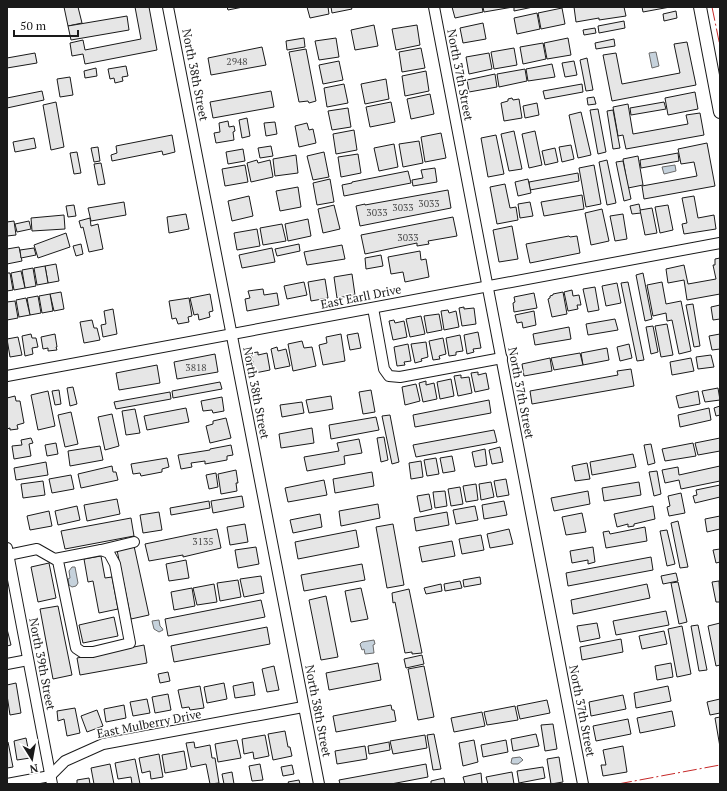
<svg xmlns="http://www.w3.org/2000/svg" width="727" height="791" viewBox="0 0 727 791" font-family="'PT Serif',serif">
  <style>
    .water { fill: #c6d2dc; stroke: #6a6a6a }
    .building { fill: #e6e6e6; stroke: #1a1a1a }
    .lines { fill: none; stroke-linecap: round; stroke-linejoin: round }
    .minor-casing { stroke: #1a1a1a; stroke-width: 12 }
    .major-casing { stroke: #1a1a1a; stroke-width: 14 }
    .minor { stroke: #fff; stroke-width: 10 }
    .major { stroke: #fff; stroke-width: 12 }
    .power { stroke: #c62828; stroke-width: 1; stroke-dasharray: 14 3 2 3; stroke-linecap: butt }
    .labels { text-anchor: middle; stroke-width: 3; stroke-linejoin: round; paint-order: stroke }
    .number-label { font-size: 10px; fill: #4d4d4d }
    .street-label { font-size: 12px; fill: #1a1a1a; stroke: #fff }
  </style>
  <rect width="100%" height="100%" fill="#fff"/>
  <g class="water">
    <path d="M656 52 659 66 652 68 649 53Z"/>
    <path d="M675 165 676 171 664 174 662 167Z"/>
    <path d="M72 567H75L78 583 76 586 72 587 69 585 68 579 70 578 69 571Z"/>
    <path d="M159 620 160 626 162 628 163 630 159 632 154 629 152 621Z"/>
    <path d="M374 640 375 644 373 645 374 653 365 654 364 649 362 650 360 644 362 642Z"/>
    <path d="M520 757 523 760 518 764H513L511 763 512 758Z"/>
  </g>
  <g class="building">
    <path d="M64 7H78L82 23 68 26Z"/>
    <path d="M135 7H149L157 50 85 64 83 54 72 56 70 43 83 40 85 50 141 39Z"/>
    <path d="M227 7H243L228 10Z"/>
    <path d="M307 7H328L329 14 310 18Z"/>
    <path d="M331 7H351L352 9 332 13Z"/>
    <path d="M452 7H482L483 12 455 18Z"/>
    <path d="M483 7H513L484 12Z"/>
    <path d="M514 7H533L514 11Z"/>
    <path d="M574 7H624L626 16 599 20V18L576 22Z"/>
    <path d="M642 7H670L643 12Z"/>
    <path d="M562 8 565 24 541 29 538 13Z"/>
    <path d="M676 11 677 18 664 21 663 14Z"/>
    <path d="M537 13 540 29 517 34 514 18Z"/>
    <path d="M127 16 129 30 71 40 68 26Z"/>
    <path d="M624 21 625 28 599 33 598 26Z"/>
    <path d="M483 23 486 39 463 43 460 28Z"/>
    <path d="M374 25 378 46 355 50 351 30Z"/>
    <path d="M417 25 420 45 396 50 392 29Z"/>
    <path d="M595 28 596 33 584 35 583 30Z"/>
    <path d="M304 38 305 47 287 50 286 41Z"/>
    <path d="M336 38 339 57 319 60 315 41Z"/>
    <path d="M568 38 571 55 547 59 544 43Z"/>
    <path d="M614 39 615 46 596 49 595 43Z"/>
    <path d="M687 42 696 85 612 101 603 55 616 53 622 84 680 73 674 44Z"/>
    <path d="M543 43 546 59 523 64 520 47Z"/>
    <path d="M262 47 266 65 211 75 208 58Z"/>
    <path d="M421 48 425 68 402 72 399 52Z"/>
    <path d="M514 48 517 65 494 69 491 52Z"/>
    <path d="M306 49 316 101 309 103 308 101 299 102 289 52Z"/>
    <path d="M35 53 37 63 7 68V58Z"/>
    <path d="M489 53 492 69 469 74 466 57Z"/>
    <path d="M587 58 593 90 586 91 580 60Z"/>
    <path d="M339 61 343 80 323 84 319 65Z"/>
    <path d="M574 61 577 75 565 77 562 63Z"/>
    <path d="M552 64 555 77 528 81 526 69Z"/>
    <path d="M126 66 128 76 122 77 123 81 115 83 114 78 110 79 108 69Z"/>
    <path d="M96 68 97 76 85 78 84 71Z"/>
    <path d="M525 69 527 81 499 87 497 74Z"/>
    <path d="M426 71 429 91 405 96 402 76Z"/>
    <path d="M495 74 497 87 469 92 467 80Z"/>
    <path d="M70 77 73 95 60 97 57 79Z"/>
    <path d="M386 79 389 99 365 104 361 84Z"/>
    <path d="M344 84 348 103 327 107 324 88Z"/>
    <path d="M582 84 583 92 545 99 543 91Z"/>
    <path d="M42 91 44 100 7 108V98Z"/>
    <path d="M271 91 274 107 213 118 210 102Z"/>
    <path d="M695 92 698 109 668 115 665 98Z"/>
    <path d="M430 94 434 114 411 119 407 99Z"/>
    <path d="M594 97 596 104 588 105 587 98Z"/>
    <path d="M512 98 513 100 519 99 522 118 504 121 501 103 508 101V99Z"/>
    <path d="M56 102 64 147 51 150 43 105Z"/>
    <path d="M391 102 395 122 370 127 366 107Z"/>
    <path d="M664 102 666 109 631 115 630 108Z"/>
    <path d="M537 103 539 115 525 118 523 106Z"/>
    <path d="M628 104 633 134 688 124 686 115 700 113 704 135 626 149 623 135 618 136 613 107Z"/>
    <path d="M348 108 351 127 332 130 328 111Z"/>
    <path d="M598 109 606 152 598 154 590 110Z"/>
    <path d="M613 110 620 148 613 149 607 111Z"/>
    <path d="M581 112 591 155 578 158 569 115Z"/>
    <path d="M247 118 250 136 242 138 239 120Z"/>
    <path d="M228 121 229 127 234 126 235 131 233 132 234 140 216 143 214 133 220 132 219 123Z"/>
    <path d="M275 122 277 134 266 136 264 123Z"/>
    <path d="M307 123 309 130 313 129 316 143 299 147 295 126Z"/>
    <path d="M354 130 357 150 336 154 333 134Z"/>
    <path d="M514 131 522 169 509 171 501 134Z"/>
    <path d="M535 131 542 165 529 168 522 134Z"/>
    <path d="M441 133 446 158 425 162 421 137Z"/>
    <path d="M172 135 175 152 163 155 162 151 112 161 111 155 117 153 116 146Z"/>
    <path d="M496 135 504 174 488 177 481 138Z"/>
    <path d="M34 138 36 148 15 152 13 142Z"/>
    <path d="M419 141 423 163 403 167 399 144Z"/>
    <path d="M707 143 715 186 644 199 642 186 697 176 694 162 681 164 678 149Z"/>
    <path d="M394 144 398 167 379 171 374 148Z"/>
    <path d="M571 145 574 159 562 162 559 147Z"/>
    <path d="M271 146 273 156 260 158 258 148Z"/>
    <path d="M98 147 100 161 94 162 91 148Z"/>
    <path d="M555 148 558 162 545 165 542 151Z"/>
    <path d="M243 149 245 161 228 164 226 152Z"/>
    <path d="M77 152 81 173 74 174 70 153Z"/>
    <path d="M324 152 329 177 313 180 307 156Z"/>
    <path d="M678 153 679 161 641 168 640 160Z"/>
    <path d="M358 154 361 173 341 177 338 157Z"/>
    <path d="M296 155 298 173 275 176 273 159Z"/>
    <path d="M638 156 643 185 628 188 623 159Z"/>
    <path d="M257 160 258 163 270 160 273 177 251 182 247 163Z"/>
    <path d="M607 160 616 203 607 205 599 162Z"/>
    <path d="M623 161 631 199 624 201 616 162Z"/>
    <path d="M101 163 105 184 98 185 94 164Z"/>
    <path d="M245 165 248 182 225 186 222 169Z"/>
    <path d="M594 165 601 204 586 207 579 168Z"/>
    <path d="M435 168 437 182 413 186 412 180 423 178 421 170Z"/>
    <path d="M408 171 411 183 344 196 342 185 352 183V182Z"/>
    <path d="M578 173 579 181 530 190 529 182Z"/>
    <path d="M330 179 334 202 317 205 313 183Z"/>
    <path d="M528 179 531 193 518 196 515 182Z"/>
    <path d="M505 184 510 208 516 207 518 220 497 224 490 187Z"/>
    <path d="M298 187 301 207 280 211 276 191Z"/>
    <path d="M448 190 451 208 360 226 356 206 365 204V205Z"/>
    <path d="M582 195 584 209 544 216 541 202Z"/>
    <path d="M249 196 253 216 232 221 228 201Z"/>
    <path d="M694 196 698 218 714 215 716 229 684 234 682 224 687 223 682 198Z"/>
    <path d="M124 202 126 215 91 221 88 208Z"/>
    <path d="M530 202 533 216 520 218 518 204Z"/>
    <path d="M639 204 641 213 632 214 630 206Z"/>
    <path d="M74 205 76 216 68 217 66 206Z"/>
    <path d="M334 205 340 229 323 233 318 209Z"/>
    <path d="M668 205 673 230 660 233 655 207Z"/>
    <path d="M652 208 657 233 645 235 640 210Z"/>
    <path d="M602 209 609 241 591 245 585 213Z"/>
    <path d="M186 214 189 229 169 233 167 217Z"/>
    <path d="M623 214 627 239 615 241 610 216Z"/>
    <path d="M64 215 65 229 32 231 31 218Z"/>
    <path d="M453 217 457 236 428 241 429 244 417 246V243L365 254 361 235Z"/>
    <path d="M90 218 91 226 98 224 103 249 89 252 83 227 81 228 79 221Z"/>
    <path d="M308 219 311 236 288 241 285 224Z"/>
    <path d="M14 221 16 235 7 236V222Z"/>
    <path d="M29 221 31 229 17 232 15 224Z"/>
    <path d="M282 224 286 241 263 245 260 228Z"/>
    <path d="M512 226 518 259 499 262 493 230Z"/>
    <path d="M257 229 260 246 237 250 234 233Z"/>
    <path d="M66 233 70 247 38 258 34 245Z"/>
    <path d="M569 236 570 237 577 236 580 253 530 263 526 244Z"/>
    <path d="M81 244 83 254 76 256 73 246Z"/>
    <path d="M299 244 300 251 277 256 275 249Z"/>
    <path d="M342 245 345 259 307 265 304 252Z"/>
    <path d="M19 247 22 261 7 264V249Z"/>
    <path d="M34 248 36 255 21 258 20 250Z"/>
    <path d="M272 248 275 262 242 268 239 255Z"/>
    <path d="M420 251 421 260 426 259 429 277 405 282 403 272 391 274 388 257Z"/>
    <path d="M381 255 383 266 366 269 365 258Z"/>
    <path d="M720 258V294L687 300 684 280 668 283 666 269 684 265 688 284 716 279 713 265H715V259Z"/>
    <path d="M56 264 59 281 48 283 45 266Z"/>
    <path d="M45 266 48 283 37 285 34 268Z"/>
    <path d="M33 268 36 286 25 288 22 270Z"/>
    <path d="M21 271 25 288 14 290 11 273Z"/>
    <path d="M7 273H10L13 290 7 291Z"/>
    <path d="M643 273 652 319 645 321 636 275Z"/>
    <path d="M352 274 355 295 337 298 334 277Z"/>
    <path d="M325 279 328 298 311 301 308 282Z"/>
    <path d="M304 282 307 295 287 299 284 286Z"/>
    <path d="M628 282 644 360 637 361 621 283Z"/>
    <path d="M662 282 666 304 681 301 691 351 679 354 672 320 667 321 666 313 653 316 647 285Z"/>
    <path d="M617 283 621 303 606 306 602 286Z"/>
    <path d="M595 287 599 310 588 312 583 289Z"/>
    <path d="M263 289 264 295 277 293 279 305 247 311 245 299 250 298 248 291Z"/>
    <path d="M572 290 573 296 579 295 581 305H577L578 309 568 311 564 292Z"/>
    <path d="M61 292 64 309 54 311 50 294Z"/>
    <path d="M563 292 567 314 552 317 548 299 550 298V296L553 295V294Z"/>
    <path d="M534 293 537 308 514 312 513 303 515 302 514 297Z"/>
    <path d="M50 294 53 311 42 313 39 296Z"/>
    <path d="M210 294 213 311 209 312 210 317 199 320 198 314 194 315 190 298Z"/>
    <path d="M38 296 41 313 30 315 27 298Z"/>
    <path d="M26 298 30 315 19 317 16 300Z"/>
    <path d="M189 298 192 316 188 317 189 322 178 324 176 318 172 319 169 301Z"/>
    <path d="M15 301 18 318 7 320V302Z"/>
    <path d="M693 304 700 346 694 347 686 305Z"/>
    <path d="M720 305V319L713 320 711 307Z"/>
    <path d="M464 307V309L474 308 476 324 462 326 459 308Z"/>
    <path d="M113 309 117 334 103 337 101 325 106 324 104 311Z"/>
    <path d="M448 310 449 313 456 311 459 327 444 330 441 311Z"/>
    <path d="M534 311 536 325 523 328 522 322 517 323 515 315Z"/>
    <path d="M439 314 442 330 427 333 424 316Z"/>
    <path d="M421 316 425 334 410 337 406 319Z"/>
    <path d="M615 319 618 330 588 335 586 324Z"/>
    <path d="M92 320 94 328H97L100 340 84 343 80 322Z"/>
    <path d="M394 320 395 323 404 321 407 337 393 340 389 321Z"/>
    <path d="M667 324 673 355 661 357 655 326Z"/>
    <path d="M653 326 658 352 651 354 646 327Z"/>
    <path d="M569 327 571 339 535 345 533 334Z"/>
    <path d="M478 332 481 348 473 349 474 352 467 354 464 335Z"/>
    <path d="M358 333 361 348 350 350 347 335Z"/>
    <path d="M31 334 32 338H36L38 347 32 348 33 354 25 356 22 336Z"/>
    <path d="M55 334 57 347H56L57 350 48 351V348L43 349 41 337Z"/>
    <path d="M341 334 345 361 323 365 319 345 327 343 326 337Z"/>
    <path d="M720 334V349L712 350 709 336Z"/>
    <path d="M460 335 463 351 456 352V355L449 356 446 338Z"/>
    <path d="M18 337 22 355 10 357 7 339Z"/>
    <path d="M443 338 446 354 439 356 440 359 433 360 429 341Z"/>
    <path d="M302 341 304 348 312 347 316 366 293 371 288 344Z"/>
    <path d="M426 342 428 357 421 359 422 361 415 363 411 344Z"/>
    <path d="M408 344 411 361 404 362 405 365 397 366 394 347Z"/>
    <path d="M629 344 632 358 620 361 617 347Z"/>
    <path d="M277 347 278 351 286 349 290 366 275 369 271 349Z"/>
    <path d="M607 348 609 360 583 365 581 353Z"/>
    <path d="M258 352V355L267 353 270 370 255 373 251 353Z"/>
    <path d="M580 353 583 365 554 370 551 358Z"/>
    <path d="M215 354 218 372 177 379 174 362Z"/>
    <path d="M711 355 714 367 698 369 696 357Z"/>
    <path d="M550 358 552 371 524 376 522 364Z"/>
    <path d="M691 358 694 371 672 375 670 362Z"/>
    <path d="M157 365 160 383 119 390 116 373Z"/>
    <path d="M631 369 634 386 532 404 530 391 618 375 617 371Z"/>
    <path d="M478 372V375L486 373 489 389 475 392 471 373Z"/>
    <path d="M461 375V378L469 377 472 393 458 396 454 376Z"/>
    <path d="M451 379 454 396 440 399 437 382Z"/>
    <path d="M426 381V385L434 383 437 399 423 402 419 383Z"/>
    <path d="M220 382 222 389 173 398 172 391Z"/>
    <path d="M416 384 420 401 405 405 402 387Z"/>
    <path d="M73 387 77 404 70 406 67 388Z"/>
    <path d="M718 388 720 400 705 402 702 391Z"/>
    <path d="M59 390 61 404 55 405 52 391Z"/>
    <path d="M371 390 375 412 363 414 359 392Z"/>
    <path d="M48 391 55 426 38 430 31 395Z"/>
    <path d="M698 391 700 404 679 408 676 396Z"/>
    <path d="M170 392 171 399 116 409 114 402Z"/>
    <path d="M15 396 16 401H20L24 423 17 425 18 429 10 430V428L7 429V398Z"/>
    <path d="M331 396 333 409 309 413 306 400Z"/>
    <path d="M222 397 224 411 213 413 212 410 203 411 201 401Z"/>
    <path d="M489 400 491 413 415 427 413 415Z"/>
    <path d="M302 402 304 413 282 417 280 405Z"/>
    <path d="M720 406V415L716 416 714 408Z"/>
    <path d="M186 408 189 422 147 430 144 416Z"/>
    <path d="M709 408 711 420 680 427 678 415Z"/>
    <path d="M135 409 140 433 126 435 122 411Z"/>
    <path d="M71 412 78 444 65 447 58 415Z"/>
    <path d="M112 414 119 446 105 450 98 417Z"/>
    <path d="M390 415 399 462 392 464 382 416Z"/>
    <path d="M376 417 379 430 331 439 329 425Z"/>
    <path d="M226 418 231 438 210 443 206 426 213 424V421Z"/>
    <path d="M312 428 314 443 281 448 279 434Z"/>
    <path d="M494 430 497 442 416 457 413 445Z"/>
    <path d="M384 437 388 460 381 462 377 438Z"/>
    <path d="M31 438 33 443 29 444 31 456 14 459 12 446 22 445 21 440Z"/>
    <path d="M720 438V451L698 455 695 443Z"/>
    <path d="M359 439 362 453 344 456 345 464 307 471 304 457 339 451 337 443Z"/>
    <path d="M56 443 58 454 47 456 45 445Z"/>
    <path d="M693 443 696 456 665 461 662 449Z"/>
    <path d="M651 444 655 463 648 465 644 445Z"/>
    <path d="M231 445 233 455 227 456V460L205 464V461L191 463 192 467 181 469 178 455 210 450V449Z"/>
    <path d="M100 446 103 460 70 466 68 451Z"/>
    <path d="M500 447 503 462 492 464 489 450Z"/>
    <path d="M485 449 487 465 475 467 472 452Z"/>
    <path d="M633 454 636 467 592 475 590 462Z"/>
    <path d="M452 456 455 471 443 473 440 458Z"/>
    <path d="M167 458 169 467 162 469V472L141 476 140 473 133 474 131 464Z"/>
    <path d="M436 458 439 474 427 476 424 460Z"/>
    <path d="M421 461 423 477 411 479 409 463Z"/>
    <path d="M46 462 48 475 16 480 14 468Z"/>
    <path d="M587 463 590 479 575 481 572 466Z"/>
    <path d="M112 466 113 472H116L118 480 81 488 78 474Z"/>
    <path d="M720 466V481L681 489 679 480 665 483 662 470 678 467 679 475Z"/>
    <path d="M236 470 238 483H236L237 491 221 494 218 474Z"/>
    <path d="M657 471 661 494 654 496 649 472Z"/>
    <path d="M372 472 374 486 335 493 333 479Z"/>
    <path d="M216 473 218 487 209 489 206 475Z"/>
    <path d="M71 475 74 489 52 493 49 479Z"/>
    <path d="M506 479 509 495 497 497 494 481Z"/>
    <path d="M324 480 327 495 288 502 285 488Z"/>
    <path d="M43 481 45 495 23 498 21 484Z"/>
    <path d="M491 482 494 497 481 500 479 484Z"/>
    <path d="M639 482 641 495 604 501 602 488Z"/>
    <path d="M476 484 478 500 466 502 463 486Z"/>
    <path d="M720 485V497L695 503 693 496 697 495 696 490Z"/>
    <path d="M460 487 463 504 451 506 448 489Z"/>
    <path d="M445 491 447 506 435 508 433 492Z"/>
    <path d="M588 491 590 504 554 511 551 498Z"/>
    <path d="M681 493 685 513 669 516 667 507 670 506 668 496Z"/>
    <path d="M429 494 432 509 420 512 417 496Z"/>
    <path d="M242 496 244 507 213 513 211 501Z"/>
    <path d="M117 499 120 514 87 521 84 505Z"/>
    <path d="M209 501 210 508 171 515 170 508Z"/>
    <path d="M504 501 507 515 484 519 482 505Z"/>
    <path d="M378 504 380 518 341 526 339 511Z"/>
    <path d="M77 506 80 520 58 525 55 511Z"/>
    <path d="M475 506 478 520 456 524 453 510Z"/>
    <path d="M653 506 655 519 634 524V526L628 527V524L617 527 614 514Z"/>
    <path d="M49 511 52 526 30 530 27 516Z"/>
    <path d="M159 512 162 530 143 533 140 515Z"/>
    <path d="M447 512 449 525 416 531 414 518Z"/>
    <path d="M582 513 586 532 566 535 562 517Z"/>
    <path d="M320 514 322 527 293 533 290 520Z"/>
    <path d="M720 516V529L707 532 705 519Z"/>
    <path d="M131 518 134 536 65 549 61 531Z"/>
    <path d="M678 521 688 567 680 568 671 523Z"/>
    <path d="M245 524 248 542 230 545 227 527Z"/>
    <path d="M393 524 404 585 387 588 376 527Z"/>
    <path d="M645 527 647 541 606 548 603 532 609 531 610 534Z"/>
    <path d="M217 529 221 548 183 557V555L149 561 145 544Z"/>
    <path d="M509 529 513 544 490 548 487 534Z"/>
    <path d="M356 530 359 547 298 559 295 542Z"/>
    <path d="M667 530 675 564 667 566 660 531Z"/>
    <path d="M481 535 484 550 462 554 459 539Z"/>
    <path d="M452 541 455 556 422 562 419 547Z"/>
    <path d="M134 546 149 615 131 619 117 550Z"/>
    <path d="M256 547 259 564 238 568 235 550Z"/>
    <path d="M593 547 595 562 588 564V560L572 563 570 551Z"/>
    <path d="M720 549V562L716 563 713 550Z"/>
    <path d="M101 556 105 578 112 577 118 609 99 613 93 581 88 582 84 559Z"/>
    <path d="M651 557 653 570 568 586 566 573Z"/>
    <path d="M186 560 189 578 169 581 166 564Z"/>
    <path d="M49 563 56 598 38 602 31 567Z"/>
    <path d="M362 564 365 580 304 591 301 575Z"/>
    <path d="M676 573 678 581 663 584 661 576Z"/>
    <path d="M261 576 264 593 244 597 240 579Z"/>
    <path d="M480 577 481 584 464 587 463 580Z"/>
    <path d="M238 580 241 597 220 601 217 583Z"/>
    <path d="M460 581 462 588 445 591 444 584Z"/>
    <path d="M719 581 720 602H716L712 582Z"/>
    <path d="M678 582 687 622 679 624 671 583Z"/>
    <path d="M214 584 217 602 197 605 193 588Z"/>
    <path d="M441 584 442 591 426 594 424 588Z"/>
    <path d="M647 584 650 598 573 614 571 600Z"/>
    <path d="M192 588 195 606 174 610 171 592Z"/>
    <path d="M361 588 368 619 351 622 345 591Z"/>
    <path d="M409 589 422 653 412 654V652L405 653 395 602 393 603 392 593Z"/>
    <path d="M326 596 338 657 321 660 309 600Z"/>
    <path d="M261 600 265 617 168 636 165 619Z"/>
    <path d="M58 606 72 675 53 679 40 609Z"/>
    <path d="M666 611 669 625 616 635 613 621Z"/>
    <path d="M114 617 118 636 83 643 79 625Z"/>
    <path d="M597 623 600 638 580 642 577 626Z"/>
    <path d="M720 623V665L716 666 708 626Z"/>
    <path d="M698 625 707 670 699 671 691 626Z"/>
    <path d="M682 626 691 674 677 677 668 629Z"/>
    <path d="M267 627 270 644 174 662 171 646Z"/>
    <path d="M7 629 11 645 7 646Z"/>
    <path d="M664 631 667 644 642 649 639 636Z"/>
    <path d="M621 639 623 652 582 660 580 647Z"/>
    <path d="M144 645 147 663 80 675 77 658Z"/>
    <path d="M422 655 424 664 406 668 404 659Z"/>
    <path d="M378 663 381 680 329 690 326 673Z"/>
    <path d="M671 663 673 677 657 680 655 666Z"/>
    <path d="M274 666 279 690 267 692 262 669Z"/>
    <path d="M424 666 434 717 418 720 408 669Z"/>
    <path d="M168 672 170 681 160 683 158 674Z"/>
    <path d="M253 682 255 695 235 698 233 686Z"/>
    <path d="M16 683 21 713 10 715 7 695V685Z"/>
    <path d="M224 683 227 699 207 703 204 687Z"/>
    <path d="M200 686 204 708 190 710 189 707 182 708 178 690Z"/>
    <path d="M668 686 671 701 636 708 634 693Z"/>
    <path d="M168 694 171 710 155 713 152 697Z"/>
    <path d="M623 695 626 709 591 716 589 702Z"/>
    <path d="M147 699 150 713 133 716 130 702Z"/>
    <path d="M720 699V713L710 715 707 702Z"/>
    <path d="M547 700 550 713 520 719 517 706Z"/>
    <path d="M124 705 126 718 106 722 104 709Z"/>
    <path d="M391 705 392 710H394L396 721 336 732 333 716Z"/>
    <path d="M515 706 518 720 487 725 484 712Z"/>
    <path d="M75 708 80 733 67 736 64 719 58 721 57 711Z"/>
    <path d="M97 710 103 726 87 732 81 716Z"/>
    <path d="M672 711 675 726 640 733 637 718Z"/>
    <path d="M482 712 485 726 454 732 451 718Z"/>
    <path d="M720 717V747L715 718Z"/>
    <path d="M628 719 631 734 596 741 593 726Z"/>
    <path d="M553 724 557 749 545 751 541 725Z"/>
    <path d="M285 731 288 747H290L292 756 273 760 268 734Z"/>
    <path d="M434 734 441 769 433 770 427 735Z"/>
    <path d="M536 734 539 746 513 751 511 739Z"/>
    <path d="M265 735 269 756 254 759 253 752 244 754 242 739Z"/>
    <path d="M425 735 427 748 393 754 390 741Z"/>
    <path d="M26 738 30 758 17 760 14 741Z"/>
    <path d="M237 740 241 758 218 762 215 744Z"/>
    <path d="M474 740 478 762 463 766 459 743Z"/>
    <path d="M506 740 508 752 483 757 481 745Z"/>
    <path d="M8 742 13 767 7 768V743Z"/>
    <path d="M194 742 195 748 210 745 212 758H215L219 783 210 784 206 764 191 767 186 743Z"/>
    <path d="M389 742 390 750 369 754 368 746Z"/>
    <path d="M365 746 367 759 337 764 335 751Z"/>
    <path d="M623 746 627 772 603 776 601 765H606L603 750Z"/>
    <path d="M184 751 187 769 165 773 162 755Z"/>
    <path d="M159 754 163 777 151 779 150 771 142 773 139 758Z"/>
    <path d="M559 757 563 782 551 784 547 759Z"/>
    <path d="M135 759 140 784H132L131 777 118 779 115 763Z"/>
    <path d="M110 764 114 784H94L91 768Z"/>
    <path d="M260 764 263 780 252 781 249 766Z"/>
    <path d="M426 764 428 777 391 784H340L339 780Z"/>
    <path d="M292 765 294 774 283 776 281 767Z"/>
    <path d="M543 767 545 778 519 783 517 771Z"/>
    <path d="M232 772 234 784H224L222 774Z"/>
    <path d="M512 772 514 784H488L486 777Z"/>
    <path d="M481 773 482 784H465L463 777Z"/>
    <path d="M89 778 90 784H77V780Z"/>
    <path d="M444 778 445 784H431V781Z"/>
    <path d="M299 780 300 784H289L288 782Z"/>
  </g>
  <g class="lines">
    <g class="minor-casing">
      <g id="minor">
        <path d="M168 7 319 784"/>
        <path d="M434 7 583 784"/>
        <path d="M373 308 384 369 389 376 400 377 502 358"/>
        <path d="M7 376 720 243"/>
        <path d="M7 548 52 784"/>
        <path d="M101 550 134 542"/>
        <path d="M8 555 37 549 58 561 76 648 82 652H93L130 643 115 564 109 553 101 550 55 559"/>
        <path d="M7 664 28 660"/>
        <path d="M7 784 50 776 65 761 103 744 303 707"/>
      </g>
    </g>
    <g class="major-casing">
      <path id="major" d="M700 7 720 112"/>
    </g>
    <use href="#minor" class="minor"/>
    <use href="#major" class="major"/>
    <g class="power">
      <path d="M712 7 720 46"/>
      <path d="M618 784 720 765"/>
    </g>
  </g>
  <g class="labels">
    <g class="number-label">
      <text x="237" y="65">2948</text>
      <text x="429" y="207">3033</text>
      <text x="403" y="211">3033</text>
      <text x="377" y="216">3033</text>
      <text x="408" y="241">3033</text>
      <text x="196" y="371">3818</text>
      <text x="203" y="545">3135</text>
    </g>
    <g class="street-label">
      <text transform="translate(195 75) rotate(79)" y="4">North 38th Street</text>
      <text transform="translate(460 75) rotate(79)" y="4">North 37th Street</text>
      <text transform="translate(361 297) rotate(-11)" y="4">East Earll Drive</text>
      <text transform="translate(256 393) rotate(79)" y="4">North 38th Street</text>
      <text transform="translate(521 393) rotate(79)" y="4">North 37th Street</text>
      <text transform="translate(42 664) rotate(79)" y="4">North 39th Street</text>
      <text transform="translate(318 711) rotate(79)" y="4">North 38th Street</text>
      <text transform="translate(582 711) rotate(79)" y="4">North 37th Street</text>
      <text transform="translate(149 724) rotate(-11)" y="4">East Mulberry Drive</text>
    </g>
  </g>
  <rect width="727" height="791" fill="none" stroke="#1a1a1a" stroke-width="16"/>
  <g transform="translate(32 759) rotate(169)" stroke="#ffffff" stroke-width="3" paint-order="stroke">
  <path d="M0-3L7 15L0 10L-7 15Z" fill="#1a1a1a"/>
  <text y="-6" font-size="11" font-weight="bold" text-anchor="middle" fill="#1a1a1a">N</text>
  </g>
  <path d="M14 30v6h64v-6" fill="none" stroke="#1a1a1a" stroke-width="2"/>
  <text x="20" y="30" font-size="12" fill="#1a1a1a" stroke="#ffffff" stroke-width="3" paint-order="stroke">50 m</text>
</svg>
